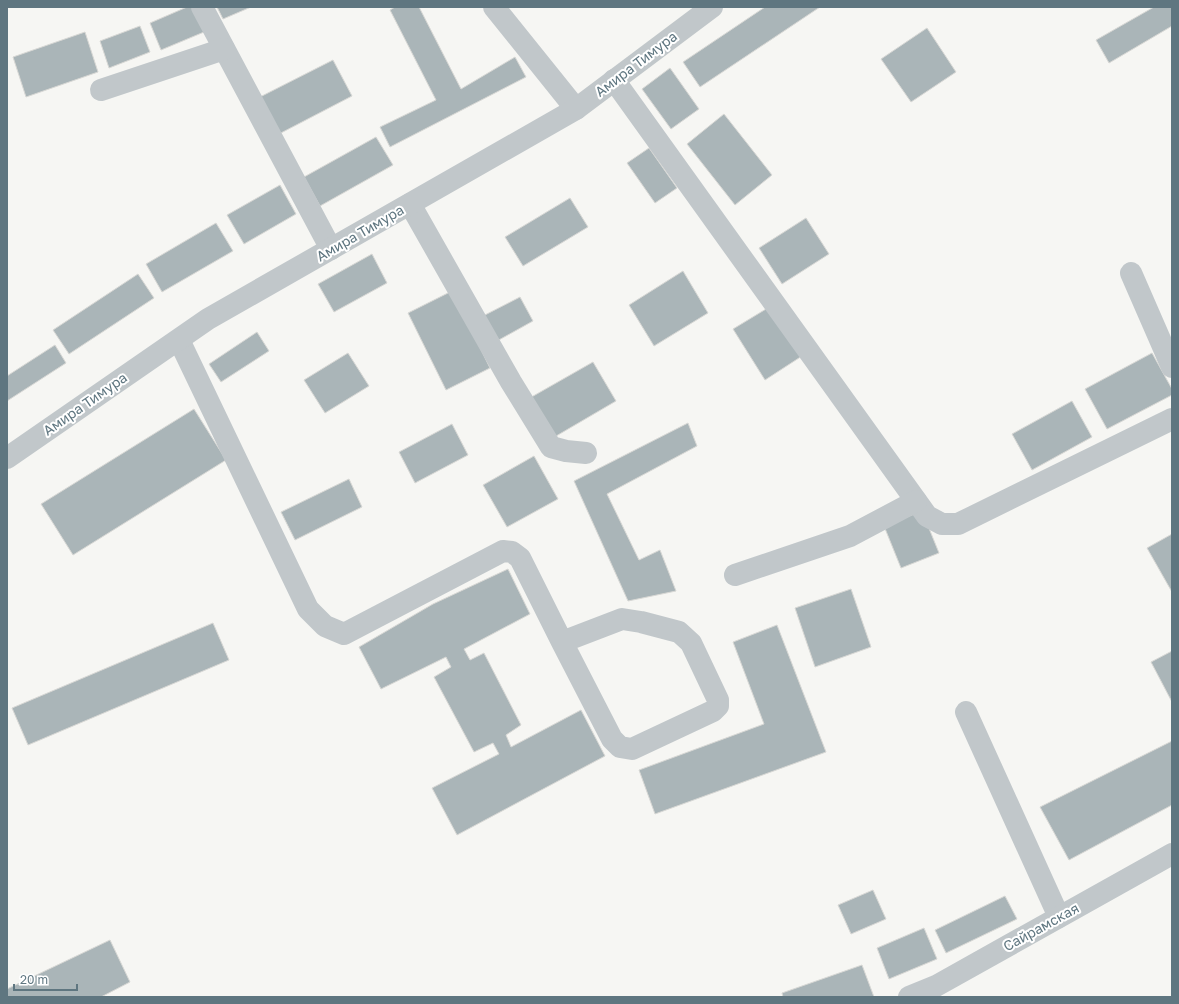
<svg xmlns="http://www.w3.org/2000/svg" width="1179" height="1004" viewBox="0 0 1179 1004" font-family="'Golos Text',sans-serif">
  <style>
    .building { fill: #aab5b8; stroke: #d8d8d5 }
    .lines { fill: none; stroke-linecap: round; stroke-linejoin: round }
    .minor { stroke: #c1c7ca; stroke-width: 22 }
    .labels { text-anchor: middle; stroke-width: 4; stroke-linejoin: round; paint-order: stroke }
    .street-label { font-size: 14px; fill: #5f7680; stroke: #fff }
  </style>
  <rect width="100%" height="100%" fill="#f6f6f3"/>
  <g class="building">
    <path d="M187 7H193L204 32 161 50 150 23Z"/>
    <path d="M217 7H251L223 19Z"/>
    <path d="M395 7H419L461 89 515 57 526 77 390 147 380 127 436 100 390 10Z"/>
    <path d="M765 7H820L700 87 683 62Z"/>
    <path d="M1154 7H1172V26L1109 63 1096 40Z"/>
    <path d="M140 26 150 52 109 68 100 41Z"/>
    <path d="M927 28 956 72 911 102 881 59Z"/>
    <path d="M85 32 98 72 26 97 13 57Z"/>
    <path d="M333 60 352 96 277 135 258 98Z"/>
    <path d="M670 68 699 109 671 129 642 89Z"/>
    <path d="M724 114 772 175 735 205 687 144Z"/>
    <path d="M376 137 393 165 320 206 304 177Z"/>
    <path d="M649 148 677 188 655 203 627 163Z"/>
    <path d="M280 185 296 214 244 244 227 215Z"/>
    <path d="M570 198 588 227 523 266 505 237Z"/>
    <path d="M806 218 829 254 782 284 759 248Z"/>
    <path d="M216 223 233 251 162 292 146 264Z"/>
    <path d="M372 254 387 283 334 312 318 284Z"/>
    <path d="M683 271 708 313 654 346 629 305Z"/>
    <path d="M138 274 154 298 69 354 53 330Z"/>
    <path d="M452 291 490 368 446 390 408 313Z"/>
    <path d="M520 297 533 321 497 341 483 316Z"/>
    <path d="M771 306 802 356 765 380 733 329Z"/>
    <path d="M257 332 269 351 221 382 209 364Z"/>
    <path d="M55 345 66 363 7 401V376Z"/>
    <path d="M348 353 369 386 325 413 304 380Z"/>
    <path d="M1152 353 1172 389V395L1107 429 1085 389Z"/>
    <path d="M593 362 616 401 551 439 528 399Z"/>
    <path d="M1072 401 1092 437 1032 470 1012 434Z"/>
    <path d="M194 409 226 460 73 555 41 504Z"/>
    <path d="M688 423 697 446 607 494 639 560 660 550 676 591 628 601 574 481Z"/>
    <path d="M452 424 468 455 415 483 399 452Z"/>
    <path d="M534 456 558 499 507 527 483 485Z"/>
    <path d="M349 479 362 507 295 540 281 512Z"/>
    <path d="M922 511 939 553 901 568 884 526Z"/>
    <path d="M1172 534V592L1147 548Z"/>
    <path d="M508 569 530 614 464 649 470 660 484 653 521 725 506 735 511 747 581 710 605 756 457 835 432 788 499 754 493 743 474 752 434 677 451 667 446 657 381 689 359 647 433 604Z"/>
    <path d="M851 589 871 647 815 667 795 608Z"/>
    <path d="M213 623 229 660 28 745 12 708Z"/>
    <path d="M777 625 826 752 655 814 639 770 764 724 733 642Z"/>
    <path d="M1172 651V702L1151 662Z"/>
    <path d="M1172 741V805L1069 860 1040 807Z"/>
    <path d="M873 890 886 919 851 934 838 905Z"/>
    <path d="M1005 896 1017 919 946 953 935 930Z"/>
    <path d="M924 928 937 959 889 979 877 948Z"/>
    <path d="M110 940 130 982 101 997H7V989Z"/>
    <path d="M862 965 874 997H783L782 993Z"/>
  </g>
  <g class="lines">
    <g class="minor">
      <path d="M202 7 331 249"/>
      <path d="M494 7 576 109"/>
      <path d="M614 80 927 516 942 524H958L1172 419"/>
      <path d="M101 90 224 49"/>
      <path d="M410 204 511 382 551 447 566 451 586 453"/>
      <path d="M1131 273 1172 367"/>
      <path d="M179 340 308 609 325 626 344 634 503 551 512 552 520 558 562 642 612 739 620 747 632 749 713 711 718 706V700L691 643 679 632 641 622 622 619 562 642"/>
      <path d="M7 458 208 319 576 109 712 7"/>
      <path d="M735 575 850 536 916 501"/>
      <path d="M966 712 1059 917"/>
      <path d="M909 997 936 986 1172 854"/>
    </g>
  </g>
  <g class="labels">
    <g class="street-label">
      <text transform="translate(636 64) rotate(-37)" y="5">Амира Тимура</text>
      <text transform="translate(360 233) rotate(-30)" y="5">Амира Тимура</text>
      <text transform="translate(85 404) rotate(-35)" y="5">Амира Тимура</text>
      <text transform="translate(1041 927) rotate(-29)" y="5">Сайрамская</text>
    </g>
  </g>
  <rect width="1179" height="1004" fill="none" stroke="#5f7680" stroke-width="16"/>
  <path d="M14 984v6h63v-6" fill="none" stroke="#5f7680" stroke-width="2"/>
  <text x="20" y="984" font-size="12" fill="#5f7680" stroke="#ffffff" stroke-width="3" paint-order="stroke">20 m</text>
</svg>
